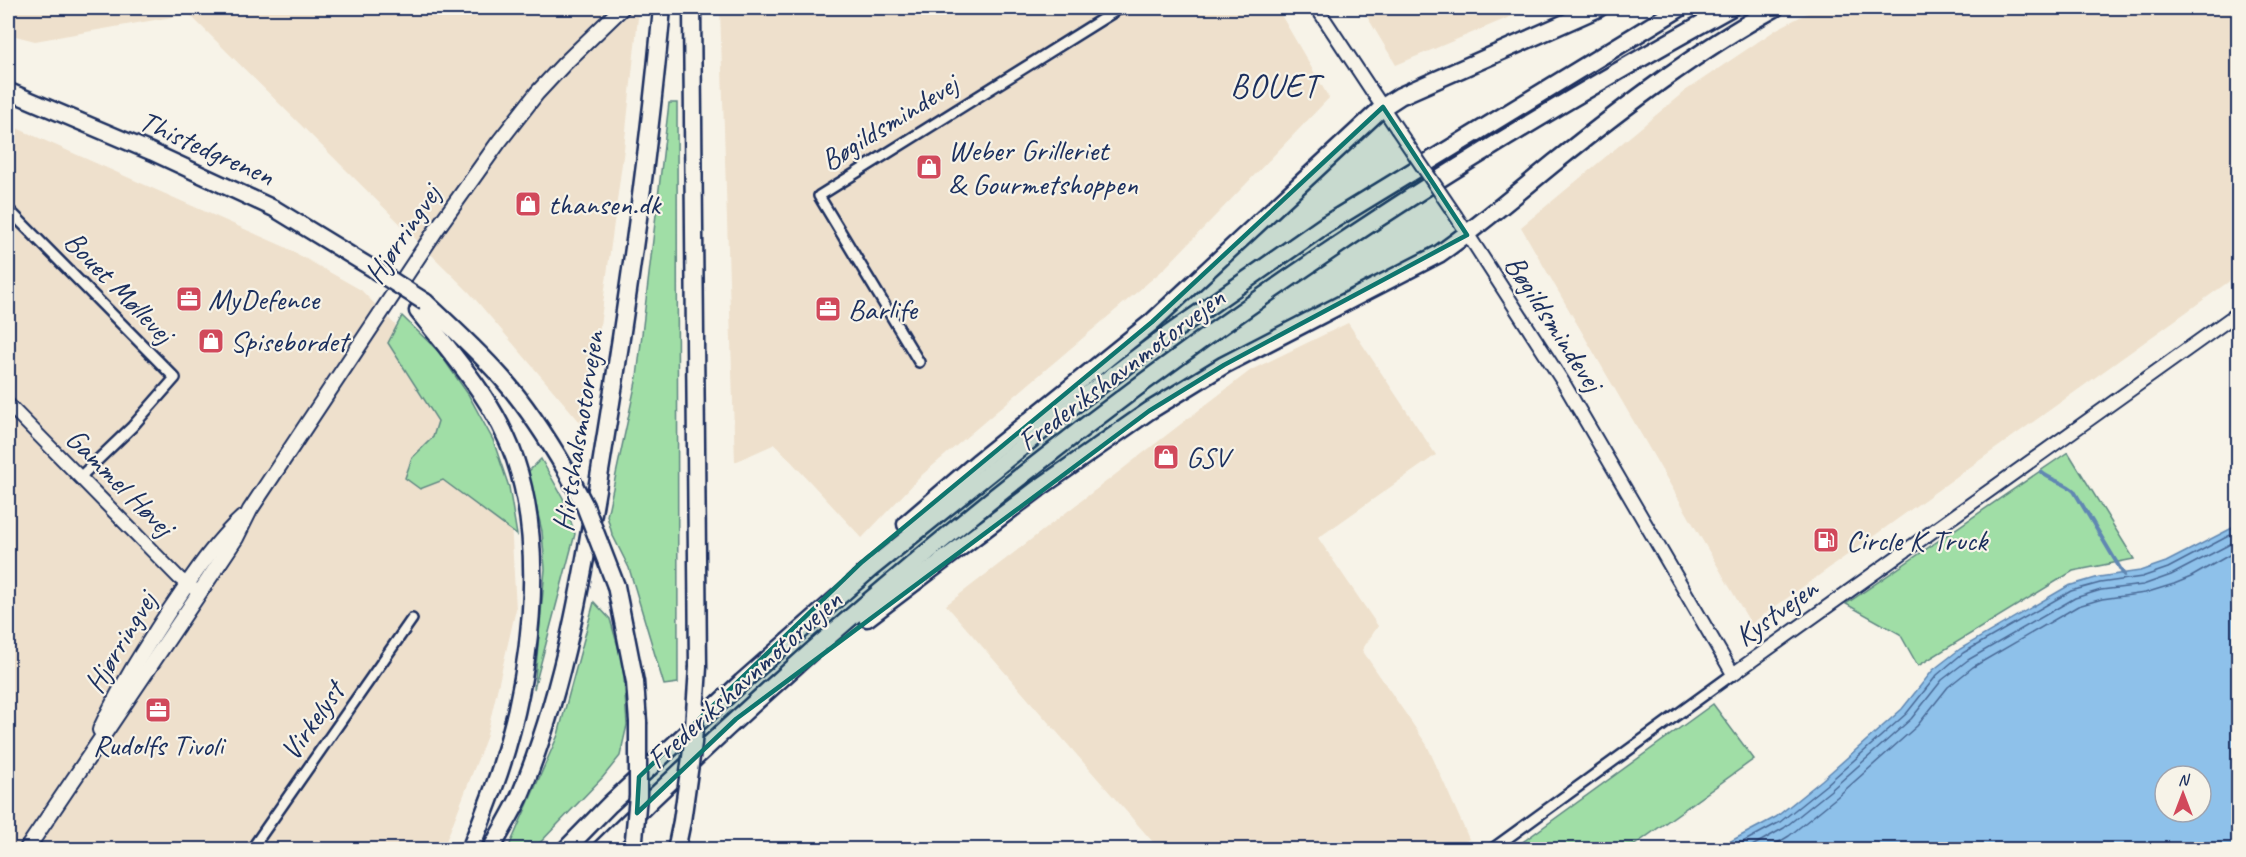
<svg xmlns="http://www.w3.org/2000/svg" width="2246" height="857" viewBox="0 0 2246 857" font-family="Caveat,sans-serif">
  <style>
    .built { fill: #eee0cc }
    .green { fill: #a0dea6; stroke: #5e8682; stroke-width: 1.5 }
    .water { fill: #8ec1ea; stroke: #6087b2; stroke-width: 1.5; fill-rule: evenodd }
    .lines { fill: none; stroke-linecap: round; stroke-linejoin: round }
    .shore { stroke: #496996; stroke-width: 1.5 }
    .stream { stroke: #6087b2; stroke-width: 4 }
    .minor-casing { stroke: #1b2f5e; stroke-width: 14 }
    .tertiary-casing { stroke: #1b2f5e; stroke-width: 16 }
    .secondary-casing { stroke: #1b2f5e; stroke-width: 18 }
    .primary-casing { stroke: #1b2f5e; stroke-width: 20 }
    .motorway-casing { stroke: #1b2f5e; stroke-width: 21 }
    .minor { stroke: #f7f3e8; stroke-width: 9 }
    .tertiary { stroke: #f7f3e8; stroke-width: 12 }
    .secondary { stroke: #f7f3e8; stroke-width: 14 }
    .primary { stroke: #f7f3e8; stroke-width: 15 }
    .motorway { stroke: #f7f3e8; stroke-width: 16 }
    .tertiary-bridge-casing { stroke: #1b2f5e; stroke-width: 16; stroke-linecap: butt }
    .motorway-bridge-casing { stroke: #1b2f5e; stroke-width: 21; stroke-linecap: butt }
    .tertiary-bridge { stroke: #f7f3e8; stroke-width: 12 }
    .motorway-bridge { stroke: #f7f3e8; stroke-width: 16 }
    .marked { fill: #0f766e; fill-opacity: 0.2; stroke: #0f766e; stroke-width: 4.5; stroke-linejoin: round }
    .labels { text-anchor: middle; stroke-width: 4.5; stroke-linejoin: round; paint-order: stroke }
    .street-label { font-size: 30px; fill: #1b2f5e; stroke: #f7f3e8 }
    .poi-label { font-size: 30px; fill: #1b2f5e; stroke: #f7f3e8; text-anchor: start }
    .quarter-label { font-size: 33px; letter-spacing: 1.5px; fill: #1b2f5e; stroke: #f7f3e8 }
  </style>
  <rect width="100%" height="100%" fill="#f7f3e8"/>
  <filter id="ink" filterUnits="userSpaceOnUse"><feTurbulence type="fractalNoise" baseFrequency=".0167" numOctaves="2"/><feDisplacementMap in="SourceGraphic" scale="12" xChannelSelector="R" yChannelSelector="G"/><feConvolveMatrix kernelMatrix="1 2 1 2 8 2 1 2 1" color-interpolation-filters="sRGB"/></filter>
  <g filter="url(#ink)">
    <g class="built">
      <path d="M8 8H639L624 149 586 429 469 292 189 14 35 41 8 34Z"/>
      <path d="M720 8H1277L1329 98 1164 269 923 474 862 538 775 444 735 462Z"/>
      <path d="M1362 8H1531L1396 65Z"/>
      <path d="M1817 8H2238V275L1751 624 1521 227 1685 91 1777 29Z"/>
      <path d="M12 126 285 247 361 290 414 344 511 523 516 609 486 738 443 849H8V132Z"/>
      <path d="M1348 323 1436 455 1318 538 1378 626 1362 650 1427 745 1469 839 1453 850 1159 849 946 605 1251 370Z"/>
    </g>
    <g class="green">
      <path d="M669 103H677L678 683 664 685 629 568 612 534 607 516 637 377Z"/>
      <path d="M402 316 438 351 468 394 493 440 509 487 517 535 443 480 420 489 405 478 412 458 433 437 438 421 388 343Z"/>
      <path d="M2068 452 2134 559 2073 571 1918 666 1900 634 1846 604Z"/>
      <path d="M541 459 563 498 575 534 534 689 545 569 542 531 528 472Z"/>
      <path d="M594 602 610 619 623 664 627 725 620 756 603 777 534 849H508L558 735Z"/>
      <path d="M1713 704 1754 759 1629 849H1513Z"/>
    </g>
    <path class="water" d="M2238 525V849H1716L1776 817 1822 780 1902 709 1933 670 1960 649 2068 586 2099 577 2140 571 2166 562ZM2165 776H2201V812H2165Z"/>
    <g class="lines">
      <g class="shore">
        <path d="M1728 850 1780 822 1826 785 1906 714 1937 675 1963 653 2071 591 2100 583 2142 577 2168 568 2238 531"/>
        <path d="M1745 850 1784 828 1830 791 1911 719 1942 680 1968 660 2075 598 2101 590 2143 585 2171 575 2238 540"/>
        <path d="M1766 850 1789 836 1837 797 1917 726 1948 687 1973 667 2078 606 2102 599 2145 593 2174 584 2191 577 2238 550"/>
      </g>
      <path class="stream" d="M2041 472C2051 481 2065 482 2074 491L2124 575"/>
      <g class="minor-casing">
        <g id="minor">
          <path d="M8 209 175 378 132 427 80 477"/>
          <path d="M919 362 819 196 1120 8"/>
          <path d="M251 850 412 619"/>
          <path d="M1491 850 1733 674"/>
        </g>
      </g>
      <g class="tertiary-casing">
        <g id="tertiary">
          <path d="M1317 8 1397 129"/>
          <path d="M1456 216 1563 382 1733 674 2238 313"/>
          <path d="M8 404 179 578 194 589"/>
        </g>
      </g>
      <g class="secondary-casing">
        <g id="secondary">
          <path d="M100 730C119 688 144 650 169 611 191 579 213 544 242 518"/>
          <path d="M26 850 200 592 236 538 250 510 436 230 498 143 537 93 564 64 622 8"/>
        </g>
      </g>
      <g class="primary-casing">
        <path id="primary" d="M8 91 152 152 275 209 375 270"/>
      </g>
      <g class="motorway-casing">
        <g id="motorway">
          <path d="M692 8 698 667"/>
          <path d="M425 302C452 327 478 351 502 378 524 403 549 441 566 470"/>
          <path d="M418 311C454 356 496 403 515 459 547 554 530 680 499 773 490 799 480 824 470 850"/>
          <path d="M906 524 977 463 1152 322 1383 107 1400 96 1599 8"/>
          <path d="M616 586 635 682 638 722"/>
          <path d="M867 618 1039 488 1149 411 1224 365 1439 254C1479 226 1516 194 1554 163 1624 107 1697 51 1775 8"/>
          <path d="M491 850C500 832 511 815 519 798 568 682 586 557 606 434 629 292 649 150 662 8"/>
          <path d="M565 850 610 804 742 682 870 569 1075 404 1162 339 1325 225 1680 8"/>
          <path d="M600 850C823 628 1068 427 1329 251 1459 163 1593 84 1730 8"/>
          <path d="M676 850 682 821"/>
        </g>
      </g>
      <use href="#minor" class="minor"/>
      <use href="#tertiary" class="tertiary"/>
      <use href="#secondary" class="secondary"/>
      <use href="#primary" class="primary"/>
      <use href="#motorway" class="motorway"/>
      <g class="tertiary-bridge-casing">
        <path id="tertiary-bridge" d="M1397 129 1456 216"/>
      </g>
      <g class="motorway-bridge-casing">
        <g id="motorway-bridge">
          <path d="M375 270 425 302"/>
          <path d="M566 470 585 506 616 586"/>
          <path d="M682 821 693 743 698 667"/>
          <path d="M633 850 638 796V722"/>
        </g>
      </g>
      <use href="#tertiary-bridge" class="tertiary-bridge"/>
      <use href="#motorway-bridge" class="motorway-bridge"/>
    </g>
  </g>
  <path class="marked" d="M1383 107 1467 235 1224 365 1149 411 736 719 637 813 639 777 862 562 1152 322Z"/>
  <defs>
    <g id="shop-square" transform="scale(1.35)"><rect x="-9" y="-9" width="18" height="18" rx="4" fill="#d1495b" stroke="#f7f3e8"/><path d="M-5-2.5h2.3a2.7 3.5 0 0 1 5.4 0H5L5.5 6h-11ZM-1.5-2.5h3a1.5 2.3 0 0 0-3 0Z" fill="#fff"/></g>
    <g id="office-square" transform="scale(1.35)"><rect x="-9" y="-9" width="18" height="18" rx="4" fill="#d1495b" stroke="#f7f3e8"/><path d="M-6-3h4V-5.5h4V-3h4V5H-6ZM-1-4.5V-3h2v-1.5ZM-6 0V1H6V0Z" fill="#fff"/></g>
    <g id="fuel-square" transform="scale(1.35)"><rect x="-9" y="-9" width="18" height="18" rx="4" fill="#d1495b" stroke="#f7f3e8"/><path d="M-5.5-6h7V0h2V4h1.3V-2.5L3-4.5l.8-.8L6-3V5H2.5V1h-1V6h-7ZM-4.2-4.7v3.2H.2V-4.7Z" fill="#fff"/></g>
  </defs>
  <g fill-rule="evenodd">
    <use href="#shop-square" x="929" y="167"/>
    <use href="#shop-square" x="528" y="204"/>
    <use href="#office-square" x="189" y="299"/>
    <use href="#office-square" x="828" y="309"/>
    <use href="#shop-square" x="211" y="341"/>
    <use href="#shop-square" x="1166" y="457"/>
    <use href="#fuel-square" x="1826" y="540"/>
    <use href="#office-square" x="158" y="710"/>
  </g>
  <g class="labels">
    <g class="street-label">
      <text transform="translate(889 122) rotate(-32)" y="10">Bøgildsmindevej</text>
      <text transform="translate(207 148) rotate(24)" y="10">Thistedgrenen</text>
      <text transform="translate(402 234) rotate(-56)" y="10">Hjørringvej</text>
      <text transform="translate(119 287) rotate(46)" y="10">Bouet Møllevej</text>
      <text transform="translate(1554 323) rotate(57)" y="10">Bøgildsmindevej</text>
      <text transform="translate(1121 369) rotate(-37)" y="10">Frederikshavnmotorvejen</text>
      <text transform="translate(578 431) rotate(-81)" y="10">Hirtshalsmotorvejen</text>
      <text transform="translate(120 482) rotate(45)" y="10">Gammel Høvej</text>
      <text transform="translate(1776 612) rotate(-36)" y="10">Kystvejen</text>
      <text transform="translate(120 642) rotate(-59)" y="10">Hjørringvej</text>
      <text transform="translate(744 679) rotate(-42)" y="10">Frederikshavnmotorvejen</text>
      <text transform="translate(312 721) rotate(-55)" y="10">Virkelyst</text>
    </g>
    <g class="poi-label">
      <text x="948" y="160">Weber Grilleriet<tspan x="948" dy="34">&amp; Gourmetshoppen</tspan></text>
      <text x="548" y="214">thansen.dk</text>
      <text x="208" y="309">MyDefence</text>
      <text x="848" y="319">Barlife</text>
      <text x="230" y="351">Spisebordet</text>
      <text x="1186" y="467">GSV</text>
      <text x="1846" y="550">Circle K Truck</text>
      <text x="158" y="755" text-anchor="middle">Rudolfs Tivoli</text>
    </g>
    <g class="quarter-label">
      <text x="1275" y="97">BOUET</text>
    </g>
  </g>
  <rect width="2246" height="857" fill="none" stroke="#f7f3e8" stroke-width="30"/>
  <rect x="15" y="15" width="2216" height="827" fill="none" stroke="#1b2f5e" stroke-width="2" filter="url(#ink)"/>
  <g transform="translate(2183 794)"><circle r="28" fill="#f7f3e8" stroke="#9fa5b1" stroke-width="1.5"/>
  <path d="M0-4.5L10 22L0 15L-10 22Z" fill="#d1495b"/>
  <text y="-9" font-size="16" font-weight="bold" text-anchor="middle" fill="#1b2f5e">N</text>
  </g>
</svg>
